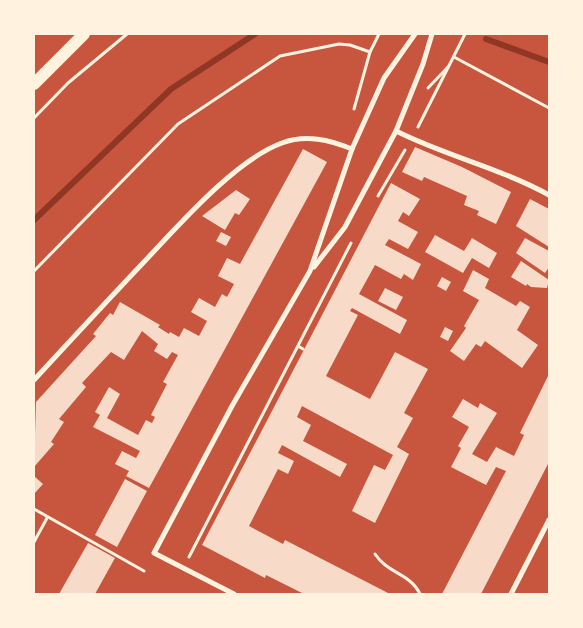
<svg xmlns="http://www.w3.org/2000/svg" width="583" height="628" font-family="'Nunito Sans',sans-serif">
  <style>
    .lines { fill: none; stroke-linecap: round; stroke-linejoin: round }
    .stream { stroke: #8f3625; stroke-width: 6 }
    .building { fill: #f7dbc8 }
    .path { stroke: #fff3e0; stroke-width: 3 }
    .minor { stroke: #fff3e0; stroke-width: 5 }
    .primary { stroke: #fff3e0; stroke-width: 12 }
  </style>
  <rect width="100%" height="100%" fill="#c8553d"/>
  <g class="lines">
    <!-- stream -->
    <g class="stream">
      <path d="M486 39 549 62"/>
      <path d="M34 220 171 89 255 34"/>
    </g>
  </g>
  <!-- building -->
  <g class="building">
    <path d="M415 147 462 167 511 192 496 224 477 215 479 211 464 205 467 196 424 177 422 181 402 172Z"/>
    <path d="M303 149 327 162 149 488 126 476 129 471 115 464 122 451 136 458 140 451 93 427 100 415 95 412 109 387 120 394 107 418 138 435 146 420 152 423 155 417 151 415 167 384 163 382 178 355 172 352 167 359 154 351 158 344 142 331 124 360 111 352 82 383 86 387 59 419 64 422 51 442 54 444 34 467 36 402 96 336 93 334 110 313 113 315 120 302 160 325 158 327 169 334 170 332 179 337 184 328 199 336 207 321 191 312 199 298 215 307 222 294 227 297 234 284 218 276 227 258 240 264Z"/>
    <path d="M391 183 420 199 409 216 403 212 398 221 418 232 408 249 389 239 385 245 421 264 413 280 404 274 401 279 375 265 359 294 407 320 400 334 352 308 350 311 358 315 326 376 370 399 395 352 428 369 404 413 413 418 397 447 409 454 375 523 352 511 374 465 385 470 393 455 302 406 297 417 311 425 303 441 347 464 340 477 282 445 278 453 294 461 288 474 278 469 249 526 283 544 285 540 390 594H304L266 575 265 578 202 545Z"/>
    <path d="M236 190 250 199 239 215 235 213 225 230 202 216Z"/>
    <path d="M530 199 549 209V247L516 226Z"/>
    <path d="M221 232 231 237 226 246 216 241Z"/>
    <path d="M435 235 464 251 472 238 497 253 489 268 472 258 463 273 425 252Z"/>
    <path d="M525 238 549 251V267L545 273 516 253Z"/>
    <path d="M521 261 549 280 547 288 531 287 527 284 526 286 511 277Z"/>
    <path d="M473 270 489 279 485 288 516 306 520 301 530 307 517 330 538 345 522 368 485 341 481 347 476 344 464 361 450 351 466 328 464 326 479 300 463 291Z"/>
    <path d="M442 277 451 282 446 291 437 286Z"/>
    <path d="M385 288 403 297 396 310 378 301Z"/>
    <path d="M445 327 453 331 448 341 440 337Z"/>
    <path d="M549 374V462L481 594H442L506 471 496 467 486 485 451 467 461 448 458 446 469 427 452 417 463 399 478 408 480 403 497 413 472 454 487 462 496 447 514 456 524 435 520 433Z"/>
    <path d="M34 476 43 484 34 494Z"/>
    <path d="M125 479 147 491 117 547 95 535Z"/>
    <path d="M88 543 115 558 95 594H59Z"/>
  </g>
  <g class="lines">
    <!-- path -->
    <g class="path">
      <path d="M454 57 549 108"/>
      <path d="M428 88 448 67"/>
      <path d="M354 109 370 52 379 34"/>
      <path d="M34 118 68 83 127 34"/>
      <path d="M418 127 465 34"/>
      <path d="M378 196 405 150"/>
      <path d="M34 271 178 124 280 56 339 44 350 45 370 52"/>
      <path d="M298 346 303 349"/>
      <path d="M34 509 144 571"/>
      <path d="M34 542 47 518"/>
      <path d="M375 554C388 574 410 573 420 594"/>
      <path d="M189 557 351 243"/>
    </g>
    <!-- minor -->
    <g class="minor">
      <path d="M396 131C446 156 500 168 549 195"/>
      <path d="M314 267 345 227 396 131 423 64 432 34"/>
      <path d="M34 380C70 341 106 302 143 263 178 226 235 160 282 143 306 134 330 140 352 149"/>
      <path d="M234 594 154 553 232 406 310 271 352 149 384 78 415 34"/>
      <path d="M511 594 549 520"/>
    </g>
    <!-- primary -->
    <path class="primary" d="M34 84 84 34"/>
  </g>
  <!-- border -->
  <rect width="583" height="628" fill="none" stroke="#fff3e0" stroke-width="70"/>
</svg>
